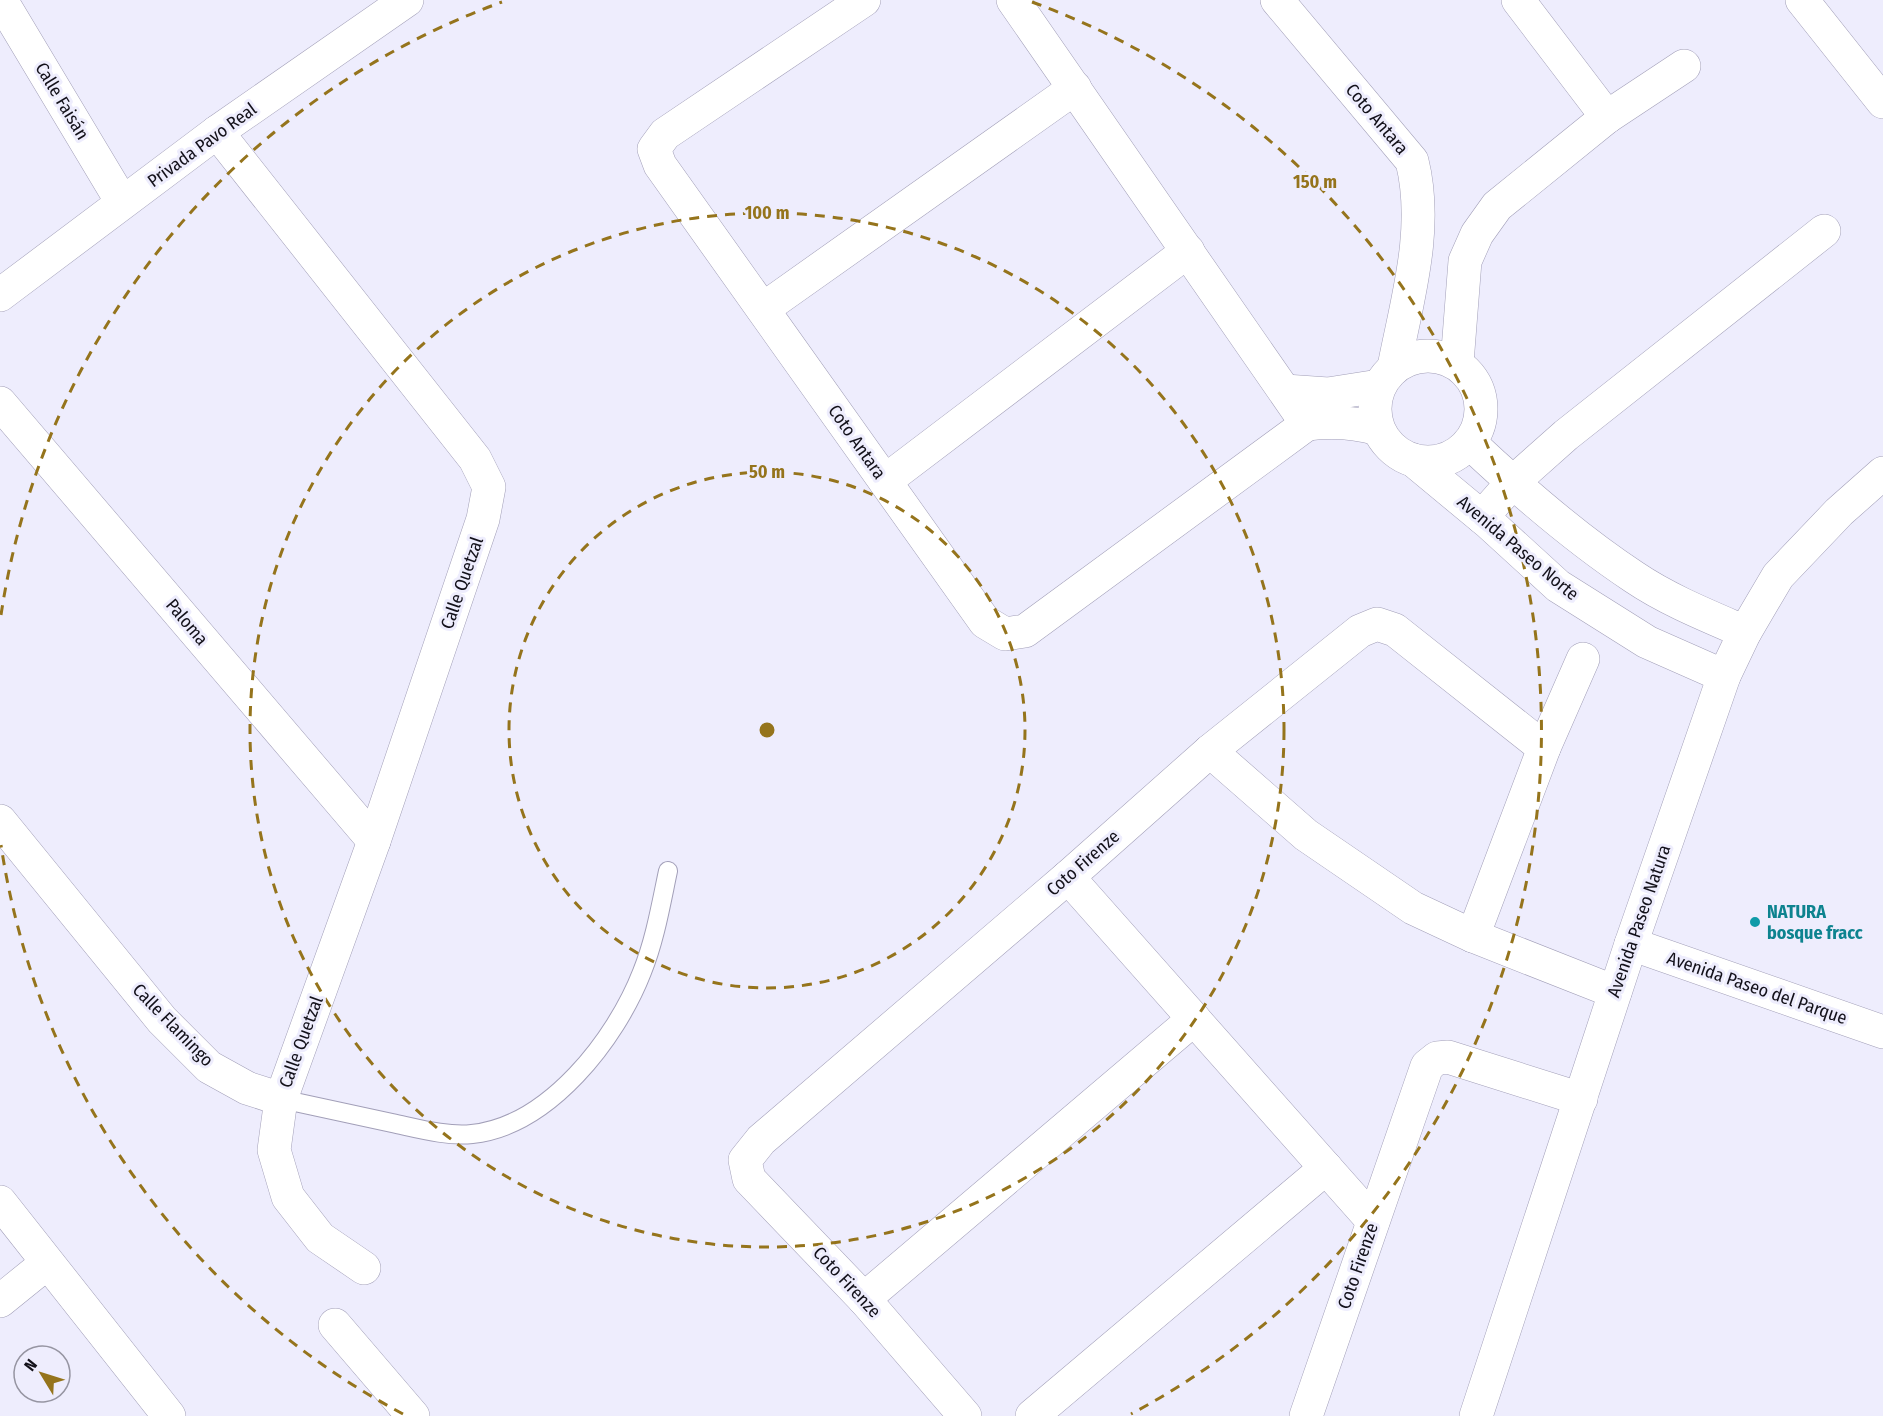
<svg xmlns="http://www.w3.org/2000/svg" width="1883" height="1416" font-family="'Fira Sans Condensed',sans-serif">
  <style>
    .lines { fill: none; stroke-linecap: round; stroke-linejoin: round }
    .lane-casing { stroke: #a29fb8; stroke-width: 20 }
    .street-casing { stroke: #a29fb8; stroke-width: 34 }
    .lane { stroke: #fff; stroke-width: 18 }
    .street { stroke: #fff; stroke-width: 33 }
    .ring { fill: none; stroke: #95741c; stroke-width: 3; stroke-dasharray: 10 8 }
    .culture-dot { fill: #0f9aa8; stroke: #eeedfd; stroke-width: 2 }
    .labels { text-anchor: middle; stroke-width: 6; stroke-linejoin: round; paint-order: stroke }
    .street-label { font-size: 18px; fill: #13111a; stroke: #eeedfd }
    .culture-label { font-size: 18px; font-weight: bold; fill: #0d838f; stroke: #eeedfd; text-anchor: start }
    .centre { fill: #95741c; stroke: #eeedfd; stroke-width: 3 }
    .ring-label { font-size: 18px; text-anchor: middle; font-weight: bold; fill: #95741c; stroke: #eeedfd; stroke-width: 6; stroke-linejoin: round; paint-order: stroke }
  </style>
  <rect width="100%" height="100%" fill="#eeedfd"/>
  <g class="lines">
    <defs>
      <path id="lane" d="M281 1099C318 1107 355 1115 392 1123 416 1128 448 1137 472 1134 549 1126 616 1039 642 972 655 940 661 904 668 871"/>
      <g id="street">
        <path d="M1 0 122 202"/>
        <path d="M864 0 665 134 654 149 660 165 985 622 1005 634 1025 631 1307 424"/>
        <path d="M1013 0 1307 424"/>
        <path d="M1277 0 1412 161C1429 229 1407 300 1394 367"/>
        <path d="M1518 0 1607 117"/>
        <path d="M1802 0 1883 102"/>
        <path d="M217 132 475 459 489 487 483 519 374 841 281 1099"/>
        <path d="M0 295 217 132 407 0"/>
        <path d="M763 309 1075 88"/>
        <circle cx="1428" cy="409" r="53"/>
        <path d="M1457 363 1465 261 1477 234 1497 206 1607 117 1684 66"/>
        <path d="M1285 391 1328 394 1379 386"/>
        <path d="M0 403 374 841"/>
        <path d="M1307 424C1332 421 1354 422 1378 429"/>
        <path d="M1470 443C1521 491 1575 538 1634 577 1668 600 1708 616 1745 632"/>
        <path d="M1413 460 1489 523 1558 586 1647 642 1724 676"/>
        <path d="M885 481 1188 251"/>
        <path d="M1482 517 1512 483 1566 435 1824 231"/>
        <path d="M1544 748 1583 659"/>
        <path d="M1210 751 1306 835 1413 908 1473 936 1615 992"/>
        <path d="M0 821 162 1020 209 1067 247 1088 281 1099 274 1150 288 1197 320 1238 364 1268"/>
        <path d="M1068 877 1373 1221"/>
        <path d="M1631 944 1883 1032"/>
        <path d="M0 1202 169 1416"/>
        <path d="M864 1299 1194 1019"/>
        <path d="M0 1301 47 1263"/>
        <path d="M335 1325 413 1416"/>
        <path d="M965 1416 864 1299 749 1179 745 1160 761 1140 1068 877 1210 751 1360 631 1377 624 1395 630 1544 748 1473 936"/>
        <path d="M1032 1416 1326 1168"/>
        <path d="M1306 1416 1427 1066 1437 1058 1448 1057 1581 1099"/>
        <path d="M1476 1416 1631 944 1724 676 1745 632 1778 576 1839 512 1883 473"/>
      </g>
    </defs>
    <!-- lane casing -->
    <use href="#lane" class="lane-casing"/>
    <!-- street casing -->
    <use href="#street" class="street-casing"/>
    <!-- lane -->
    <use href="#lane" class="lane"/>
    <!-- street -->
    <use href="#street" class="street"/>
  </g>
  <!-- distance rings -->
  <g class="ring">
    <circle cx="767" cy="730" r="258"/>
    <circle cx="767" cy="730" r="517"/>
    <path d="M403 1414A775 775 0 0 1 1 845M1 615A775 775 0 0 1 502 2M1032 2A775 775 0 0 1 1131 1414"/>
  </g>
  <!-- markers -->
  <circle class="culture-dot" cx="1755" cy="922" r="6"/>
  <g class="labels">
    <!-- street labels -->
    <g class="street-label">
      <text transform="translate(62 101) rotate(59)" y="6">Calle Faisán</text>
      <text transform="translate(1377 119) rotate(50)" y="6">Coto Antara</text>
      <text transform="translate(202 145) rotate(-36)" y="6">Privada Pavo Real</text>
      <text transform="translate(857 442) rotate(55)" y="6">Coto Antara</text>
      <text transform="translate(1518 548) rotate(40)" y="6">Avenida Paseo Norte</text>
      <text transform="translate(462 583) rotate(-71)" y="6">Calle Quetzal</text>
      <text transform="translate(187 622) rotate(50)" y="6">Paloma</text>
      <text transform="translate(1083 863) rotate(-41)" y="6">Coto Firenze</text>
      <text transform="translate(1639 921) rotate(-71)" y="6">Avenida Paseo Natura</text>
      <text transform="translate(1757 988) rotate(19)" y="6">Avenida Paseo del Parque</text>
      <text transform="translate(173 1025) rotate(46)" y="6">Calle Flamingo</text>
      <text transform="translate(301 1042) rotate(-70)" y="6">Calle Quetzal</text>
      <text transform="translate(1358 1266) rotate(-71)" y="6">Coto Firenze</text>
      <text transform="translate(847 1282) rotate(47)" y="6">Coto Firenze</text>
    </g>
    <!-- culture labels -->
    <g class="culture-label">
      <text x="1767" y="918">NATURA<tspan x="1767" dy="21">bosque fracc</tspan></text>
    </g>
  </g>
  <circle cx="767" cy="730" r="9" class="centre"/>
  <g class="ring-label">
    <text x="1315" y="188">150 m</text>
    <text x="767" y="219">100 m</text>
    <text x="767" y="478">50 m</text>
  </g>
  <!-- north arrow -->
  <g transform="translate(42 1374) rotate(308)"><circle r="28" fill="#eeedfd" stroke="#9695a2" stroke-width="1.5"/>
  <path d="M0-4.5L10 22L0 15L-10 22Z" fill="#95741c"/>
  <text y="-9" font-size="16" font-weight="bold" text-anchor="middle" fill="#13111a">N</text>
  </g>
</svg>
